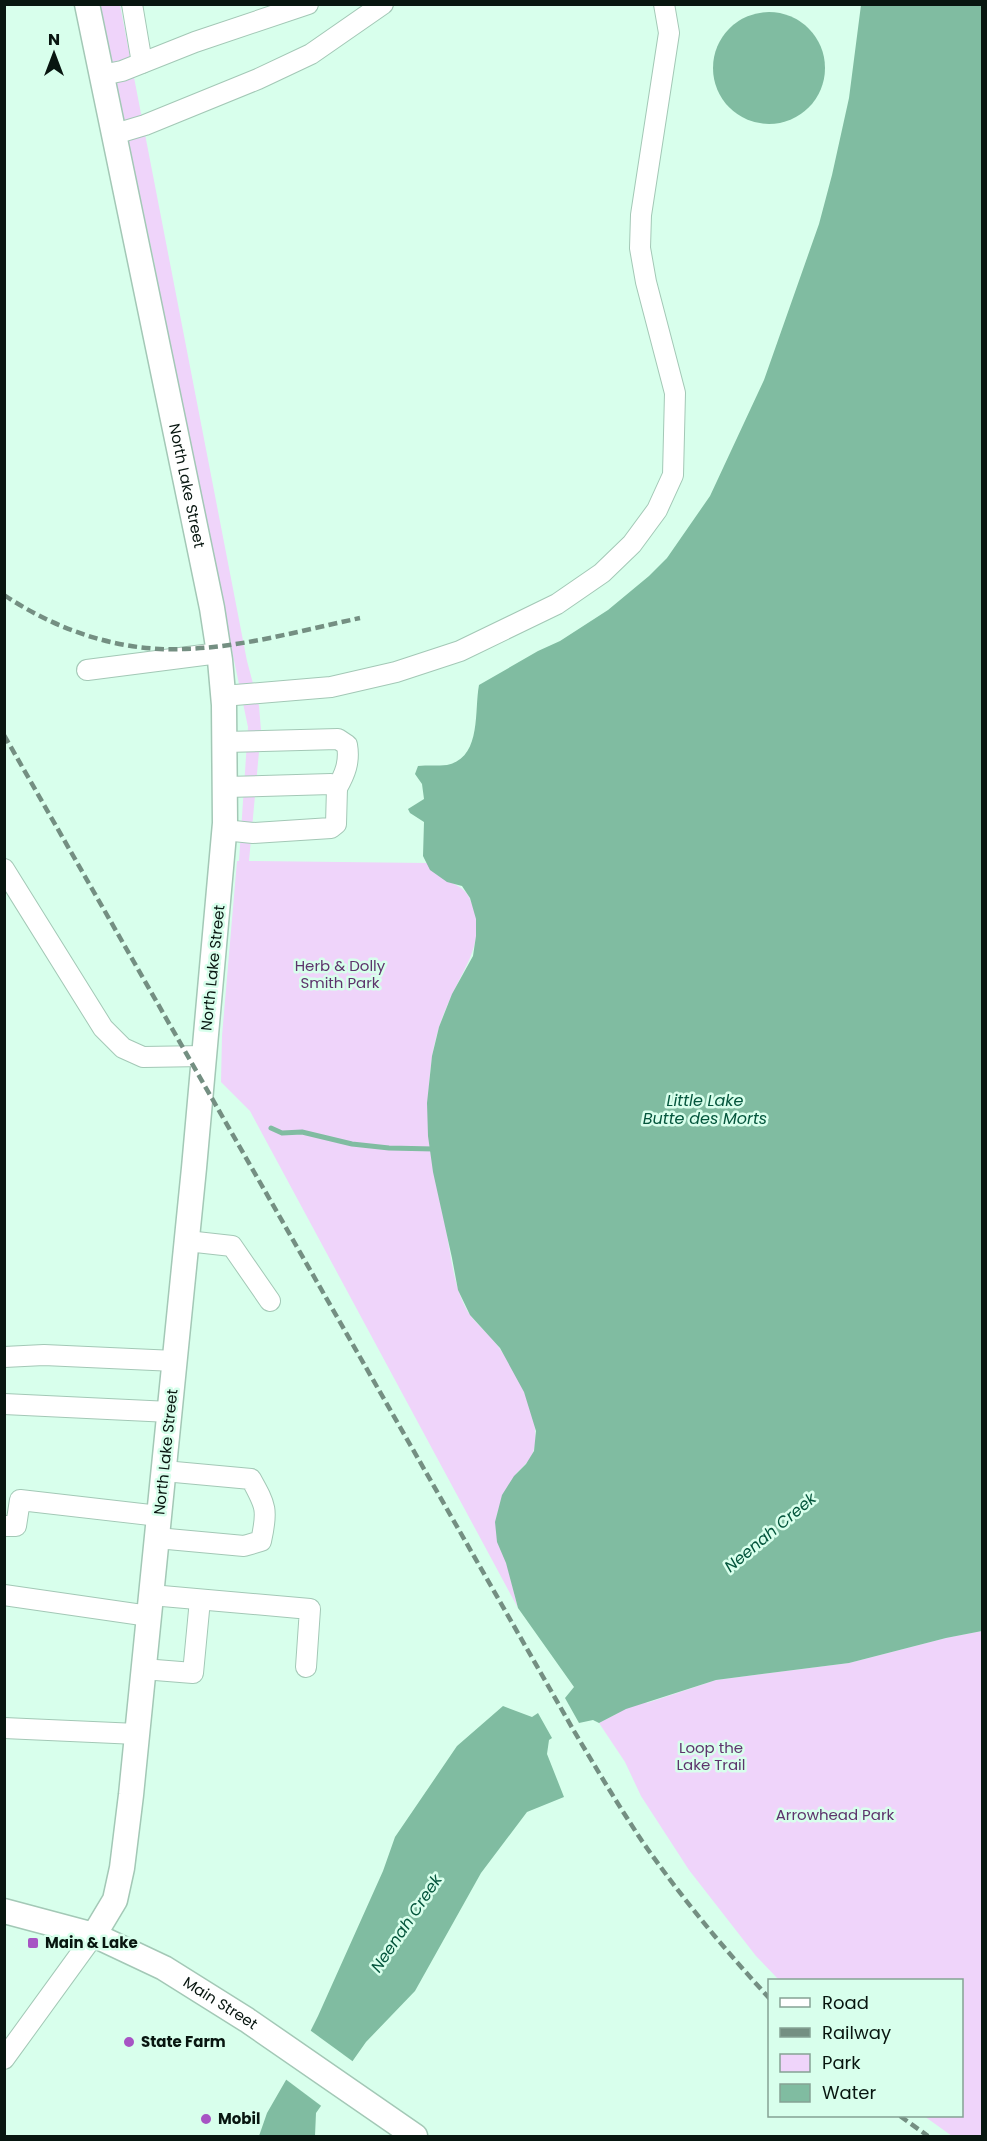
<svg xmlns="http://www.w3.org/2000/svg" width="987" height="2141" font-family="Poppins,sans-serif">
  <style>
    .green { fill: #efd4fa }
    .water { fill: #80bca1 }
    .pier { fill: #d8ffec }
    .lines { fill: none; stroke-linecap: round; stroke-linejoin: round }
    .stream { stroke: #80bca1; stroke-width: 5 }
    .minor-casing { stroke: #a3c8b6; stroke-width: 22 }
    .major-casing { stroke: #a3c8b6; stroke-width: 27 }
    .minor { stroke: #fff; stroke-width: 20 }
    .major { stroke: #fff; stroke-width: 24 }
    .rail { stroke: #748f82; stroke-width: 4.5; stroke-dasharray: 9 4.5; stroke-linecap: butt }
    .poi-dot { fill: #a754c4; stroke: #d8ffec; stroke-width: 2 }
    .labels { text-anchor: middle; stroke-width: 5; stroke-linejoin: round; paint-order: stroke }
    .street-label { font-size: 15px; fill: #081610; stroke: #d8ffec }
    .park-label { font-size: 15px; fill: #5d346c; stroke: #d8ffec }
    .poi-label { font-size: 15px; font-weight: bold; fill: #081610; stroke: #d8ffec; text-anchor: start }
    .water-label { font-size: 16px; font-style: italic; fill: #04553c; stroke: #d8ffec }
  </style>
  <rect width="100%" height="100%" fill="#d8ffec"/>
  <!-- green -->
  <path class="green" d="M99 5H120L247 661 259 706 261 730 249 861 427 863C438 884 462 880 470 899 487 937 468 961 453 993 443 1013 435 1036 432 1058 423 1118 431 1164 445 1224 451 1254 453 1289 470 1315 479 1327 492 1336 500 1349 517 1373 542 1420 534 1449 532 1460 522 1467 516 1474L647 1703 716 1680 849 1663 946 1638 982 1631V2136H952L924 2116H962V1980H779L756 1956 689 1870 641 1796 625 1762 599 1723 618 1713 500 1506C490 1527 501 1544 507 1565 511 1579 514 1594 518 1608L250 1111 221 1082 222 1036 237 861H239L248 727 184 422 154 261Z"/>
  <!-- water -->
  <g class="water">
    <path d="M861 5H982V1631L946 1638 849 1663 716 1680 626 1709 599 1723 593 1720 579 1723 565 1698 574 1687 518 1608 506 1563 497 1542 495 1522 502 1495 514 1476 526 1464 534 1451 536 1431 524 1392 500 1348 470 1315 458 1290 452 1258 433 1172 428 1136 427 1103 432 1056 439 1027 452 994 473 956 476 936V919L470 898 462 886 447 882 430 870 423 856 424 822 410 813 408 809 424 799 422 784 415 774 418 766C427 765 438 766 447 765 482 758 474 711 479 685L538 651 560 641 608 610 649 576 667 558 710 496 764 380 819 224 832 175 849 98Z"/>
    <circle cx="769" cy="68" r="56"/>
    <path d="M503 1706 532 1717 538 1713 552 1738 549 1740 547 1754 564 1797 527 1812 481 1873 415 1991 366 2042 316 2113 315 2136H259L267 2113 286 2080 318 2016 383 1871 395 1837 457 1746Z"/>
  </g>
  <!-- pier -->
  <path class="pier" d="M307 2028 355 2063 324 2108 284 2078Z"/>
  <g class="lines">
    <!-- stream -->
    <path class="stream" d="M271 1128 282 1133 302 1132 352 1144 389 1148 434 1149"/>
    <defs>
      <g id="minor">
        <path d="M132 4 142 63"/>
        <path d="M102 75 122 71 195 42 308 4"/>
        <path d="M115 134 145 125 258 79 311 54 383 4"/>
        <path d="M87 670 219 653"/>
        <path d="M223 696 331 687 396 672 460 651 557 604 602 573 632 544 657 510 673 475 675 393 646 282 640 248 641 215 669 33 664 4"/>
        <path d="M225 742 338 739 347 745C350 762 345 774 337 788"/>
        <path d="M224 830 253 833 331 828 336 824 337 788 331 784 226 787"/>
        <path d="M4 869 103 1028 123 1048 143 1057 204 1056"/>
        <path d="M187 1241 232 1246 270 1301"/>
        <path d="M4 1357 44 1355 175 1361"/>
        <path d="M4 1404 170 1412"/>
        <path d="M4 1526H16L20 1500 159 1516"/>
        <path d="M157 1538 244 1546 261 1541C268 1510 266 1506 251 1479L164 1471"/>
        <path d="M4 1595 149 1616"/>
        <path d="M151 1595 310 1609 306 1667"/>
        <path d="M143 1669 193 1673 200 1600"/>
        <path d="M4 1728 137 1734"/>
        <path d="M4 2059 94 1935"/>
      </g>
      <g id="major">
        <path id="s1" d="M87 4 212 608 220 660 224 705 225 823 194 1168 131 1795 122 1868 115 1900 94 1935"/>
        <path id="s2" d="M4 1911 94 1935 164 1968 247 2020 415 2136"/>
      </g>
    </defs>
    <!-- minor casing -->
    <use href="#minor" class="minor-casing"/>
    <!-- major casing -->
    <use href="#major" class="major-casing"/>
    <!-- minor -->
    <use href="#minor" class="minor"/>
    <!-- major -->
    <use href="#major" class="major"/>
    <!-- rail -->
    <g class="rail">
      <path d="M4 595C58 631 121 652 185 649 244 647 303 630 360 618"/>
      <path d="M4 735 574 1731C596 1768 618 1805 642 1841 681 1897 724 1949 770 1999"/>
      <path d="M900 2116 928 2136"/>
    </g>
  </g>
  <!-- markers -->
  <g class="poi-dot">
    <rect x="27" y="1937" width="12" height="12" rx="3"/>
    <circle cx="129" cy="2042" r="6"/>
    <circle cx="206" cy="2119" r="6"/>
  </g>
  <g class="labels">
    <!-- street labels -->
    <g class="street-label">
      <text dy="5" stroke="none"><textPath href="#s1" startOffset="492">North Lake Street</textPath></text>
      <text transform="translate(213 968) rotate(-84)" y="5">North Lake Street</text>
      <text transform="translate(166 1452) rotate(-84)" y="5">North Lake Street</text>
      <text dy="5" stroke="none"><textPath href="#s2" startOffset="237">Main Street</textPath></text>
    </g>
    <!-- park labels -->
    <g class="park-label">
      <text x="340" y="971">Herb &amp; Dolly<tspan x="340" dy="17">Smith Park</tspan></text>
      <text x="711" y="1753">Loop the<tspan x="711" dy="17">Lake Trail</tspan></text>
      <text x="835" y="1820">Arrowhead Park</text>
    </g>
    <!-- poi labels -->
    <g class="poi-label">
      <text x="45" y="1948">Main &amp; Lake</text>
      <text x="141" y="2047">State Farm</text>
      <text x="218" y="2124">Mobil</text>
    </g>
    <!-- water labels -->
    <g class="water-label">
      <text x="705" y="1106">Little Lake<tspan x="705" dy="18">Butte des Morts</tspan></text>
      <text transform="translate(770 1532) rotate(-40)" y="6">Neenah Creek</text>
      <text transform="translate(406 1923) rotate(-56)" y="6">Neenah Creek</text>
    </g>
  </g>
  <!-- border -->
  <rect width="987" height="2141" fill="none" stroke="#081610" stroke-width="12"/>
  <!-- legend -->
  <rect x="768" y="1979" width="195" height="138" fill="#d8ffec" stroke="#85a294" stroke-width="1.5"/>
  <rect x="780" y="1998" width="30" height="9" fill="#ffffff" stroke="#85a294" stroke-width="1.5"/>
  <text x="822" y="2009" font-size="18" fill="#081610">Road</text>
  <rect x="780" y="2028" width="30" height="9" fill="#748f82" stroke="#85a294" stroke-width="1.5"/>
  <text x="822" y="2039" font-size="18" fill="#081610">Railway</text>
  <rect x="780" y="2054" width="30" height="18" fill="#efd4fa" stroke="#85a294" stroke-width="1.5"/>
  <text x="822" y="2069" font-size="18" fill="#081610">Park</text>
  <rect x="780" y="2084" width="30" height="18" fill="#80bca1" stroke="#85a294" stroke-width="1.5"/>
  <text x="822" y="2099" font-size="18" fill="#081610">Water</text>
  <!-- north arrow -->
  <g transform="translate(54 54)" stroke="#d8ffec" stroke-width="4.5" paint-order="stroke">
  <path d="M0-4.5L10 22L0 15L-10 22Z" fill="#081610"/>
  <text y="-9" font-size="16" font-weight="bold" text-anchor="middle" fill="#081610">N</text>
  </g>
</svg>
